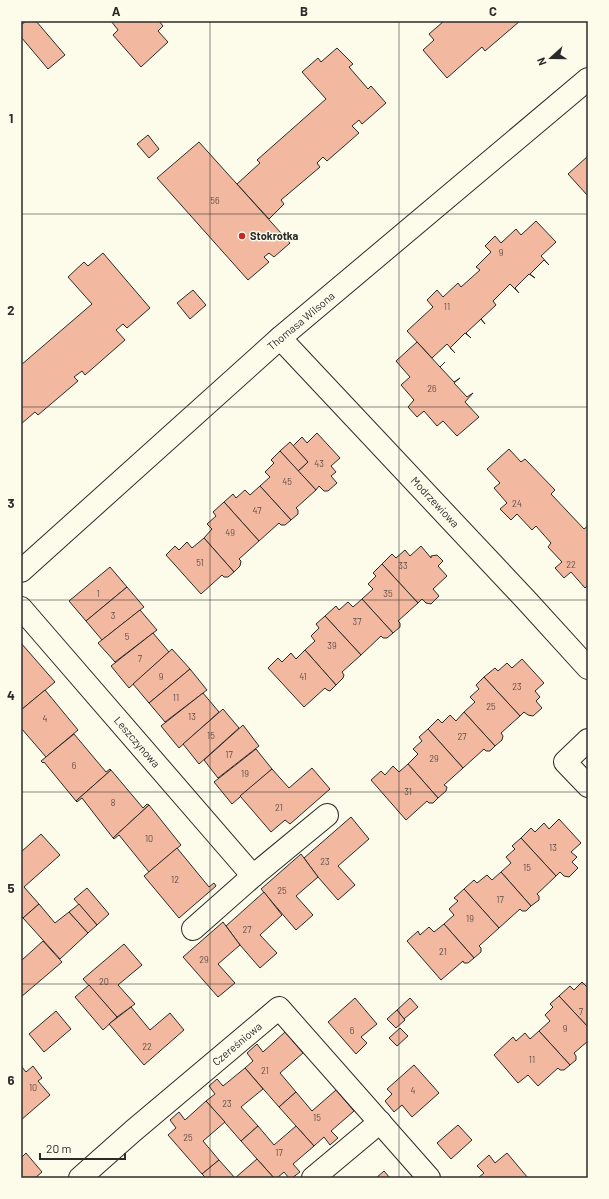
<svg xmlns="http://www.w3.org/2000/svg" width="609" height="1199" font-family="Barlow,sans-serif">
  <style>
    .building { fill: #f2b8a0; stroke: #2b2b2b }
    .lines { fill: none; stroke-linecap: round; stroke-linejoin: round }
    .minor-casing { stroke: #2b2b2b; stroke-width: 24 }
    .minor { stroke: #fdfbea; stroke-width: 22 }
    .grid { fill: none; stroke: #2b2b2b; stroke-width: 1; stroke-opacity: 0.55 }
    .poi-dot { fill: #c62828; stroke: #fdfbea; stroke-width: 1.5 }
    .labels { text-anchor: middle; stroke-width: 3; stroke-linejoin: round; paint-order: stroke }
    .number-label { font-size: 9px; fill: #5d4e48 }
    .poi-label { font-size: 11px; font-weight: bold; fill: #2b2b2b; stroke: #fdfbea; text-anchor: start }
    .street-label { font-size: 11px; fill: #2b2b2b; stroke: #fdfbea }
    .neatline { fill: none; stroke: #2b2b2b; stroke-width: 1.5 }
    .grid-label { font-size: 13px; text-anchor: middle; font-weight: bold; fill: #2b2b2b }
  </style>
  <rect width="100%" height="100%" fill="#fdfbea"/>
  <!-- building -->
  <g class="building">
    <path d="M26 21H36L65 55 48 69 21 37V25Z"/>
    <path d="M111 21H159L163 26 158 31 168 42 141 67 113 35 118 30Z"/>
    <path d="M444 21H520L485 51 482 47 447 78 423 50 434 40 429 34Z"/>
    <path d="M337 48 353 64 349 67 368 89 371 86 386 103 362 124 359 120 352 126 359 133 327 161 323 157 317 163 320 167 281 200 284 204 269 219 237 184 260 163 257 160 326 99 302 72 318 58 321 62Z"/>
    <path d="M148 135 159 149 149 158 137 144Z"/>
    <path d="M199 142 290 243 274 257 269 253 264 257 269 262 248 280 157 178Z"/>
    <path d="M588 156V196L568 174Z"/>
    <path d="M536 221 556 242 541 256 549 265 544 260 530 274 535 278 529 274 515 288 519 293 510 284 493 301 496 305 481 319 485 324 481 319 466 333 471 338 465 333 450 348 455 353 447 344 432 358 407 331 433 307 427 300 437 290 443 297 458 283 461 287 480 270 476 267 491 252 485 246 495 236 501 243 516 229 521 235Z"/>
    <path d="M103 253 150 308 127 328 123 324 116 330 125 340 85 375 82 371 74 377 78 381 38 415 35 412 21 424V365L92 304 68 277 84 262 88 266Z"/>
    <path d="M193 290 206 305 190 319 177 303Z"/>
    <path d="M417 342 440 367 445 362 440 367 454 382 460 378 454 383 467 397 473 393 465 402 479 417 457 436 443 421 437 426 424 411 417 417 408 407 414 400 401 385 410 377 396 361Z"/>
    <path d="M317 433 340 458 331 466 336 472 331 476 337 483 328 491H324L319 486 316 490 298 471 308 462 293 446 302 437 307 443Z"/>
    <path d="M290 442 308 462 298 471 280 451Z"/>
    <path d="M509 449 521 462 525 459 555 490 551 494 584 529 588 526V585L585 588 571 572 564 578 555 568 562 562 548 547 551 543 536 526 532 530 517 514 511 520 500 509 507 503 494 488 500 483 487 469Z"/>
    <path d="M280 451 316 490 296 508 298 510V514L291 520 260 486 270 477 265 472 274 463 271 460Z"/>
    <path d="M260 486 291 520 285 525H281L279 523 259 541 224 502 233 494 236 498 245 490 250 495Z"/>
    <path d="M224 502 259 541 239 559 241 561 240 566 234 572 204 538 212 529 207 524 216 516 213 512Z"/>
    <path d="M204 538 234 572 228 577H224L222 575 201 594 166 555 175 546 179 550 187 542 192 548Z"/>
    <path d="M421 546 431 558V556L437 555 443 561 438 566 447 576 433 589 439 596 431 604 426 603 422 599 418 603 382 564 392 554 396 558 405 550 410 556Z"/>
    <path d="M382 564 418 603 398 621 400 623V627L393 633 362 599 373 589 368 584 376 576 373 573Z"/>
    <path d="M110 567 127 587 86 621 69 601Z"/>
    <path d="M127 587 144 607 102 640 86 621Z"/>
    <path d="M362 599 393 633 387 638H383L381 636 361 655 325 616 336 606 339 610 348 602 353 607Z"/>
    <path d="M140 610 157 630 115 662 98 643Z"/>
    <path d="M325 616 361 655 342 672 344 675 343 678 336 685 305 650 315 641 311 636 319 628 316 624Z"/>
    <path d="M153 633 169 652 129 688 111 666Z"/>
    <path d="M21 643 55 682 21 710Z"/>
    <path d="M172 649 190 669 149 703 133 684Z"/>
    <path d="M305 650 336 685 330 691 327 690 325 688 304 707 268 668 278 658 282 662 291 653 296 659Z"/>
    <path d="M522 659 544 683 535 691 540 697 536 701 542 708 533 716 528 715 524 712 520 716 484 677 495 668 498 671 507 663 512 668Z"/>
    <path d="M190 669 207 690 165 722 149 703Z"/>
    <path d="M484 677 520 716 501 733 503 736 502 740 495 746 464 712 475 702 470 697 479 689 476 685Z"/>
    <path d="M45 690 78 730 46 757 21 728V710Z"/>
    <path d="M203 693 219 712 179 748 161 726Z"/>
    <path d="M223 709 239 728 199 764 183 744Z"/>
    <path d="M464 712 495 746 490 751H486L484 749 463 768 428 729 438 719 442 723 450 715 456 721Z"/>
    <path d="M243 725 259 746 218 778 204 760Z"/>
    <path d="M428 729 463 768 444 785 447 787 446 791 438 798 408 764 418 754 413 749 422 741 419 737Z"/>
    <path d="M74 734 106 772 110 769 111 770 76 801 44 762 43 763 41 761Z"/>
    <path d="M256 749 272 769 232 804 214 782Z"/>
    <path d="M408 764 438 798 433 803H429L427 801 406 820 371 780 381 771 385 775 393 766 399 772Z"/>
    <path d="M312 768 330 789 290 824 285 820 271 832 240 796 272 769 289 788Z"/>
    <path d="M111 770 143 808 147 804 149 805 113 838 82 798 77 802 76 801Z"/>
    <path d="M149 805 181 845 149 872 119 835 114 839 113 838Z"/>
    <path d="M351 817 369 839 338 866 355 885 338 900 318 877 304 858Z"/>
    <path d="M559 819 581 843 571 852 577 857 572 862 578 868 569 877 564 876 560 872 556 876 521 838 531 828 535 832 544 823 549 829Z"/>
    <path d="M41 834 60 855 24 887 39 904 23 918 21 916V852Z"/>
    <path d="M521 838 556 876 537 894 539 896V900L531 906 501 872 511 863 506 857 515 849 512 846Z"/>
    <path d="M177 848 209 887 214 883 216 886 179 918 144 876Z"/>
    <path d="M301 854 318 877 296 896 313 915 296 930 261 889Z"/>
    <path d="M501 872 531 906 526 911H522L520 909 499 928 464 889 474 880 477 883 487 875 492 880Z"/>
    <path d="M87 888 109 914 97 925 74 899Z"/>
    <path d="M464 889 499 928 479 946 481 948V952L474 958 444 924 454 915 449 909 458 901 454 898Z"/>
    <path d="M264 892 282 915 260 935 277 953 260 968 240 945 226 926Z"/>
    <path d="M39 904 55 923 69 912 88 933 60 959 23 918Z"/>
    <path d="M79 904 97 925 88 933 69 912Z"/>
    <path d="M223 922 240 945 218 964 235 983 218 997 183 957Z"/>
    <path d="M444 924 474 958 468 963H464L463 961 441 980 407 941 418 931 420 935 429 927 434 932Z"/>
    <path d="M43 941 62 962 21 997V958L22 960Z"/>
    <path d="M124 944 142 965 118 985 135 1004 117 1017 83 979Z"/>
    <path d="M582 982 587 987 588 986V1027L559 996 570 986 574 990Z"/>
    <path d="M89 985 117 1017 103 1030 75 997Z"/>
    <path d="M559 996 588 1027V1041L574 1053 576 1056V1060L570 1065 539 1031 550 1021 545 1015 553 1007 550 1004Z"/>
    <path d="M355 998 377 1024 361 1037 367 1043 356 1054 328 1022Z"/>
    <path d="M410 998 418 1007 404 1019 397 1010Z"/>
    <path d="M131 1007 150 1030 170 1013 184 1030 144 1065 109 1024Z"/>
    <path d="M397 1010 405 1020 396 1028 387 1019Z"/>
    <path d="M56 1011 71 1029 44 1052 29 1034Z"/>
    <path d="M400 1028 408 1036 397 1046 389 1038Z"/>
    <path d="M539 1031 570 1065 564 1070H560L558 1068 538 1086 528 1075 518 1083 494 1055 513 1037 516 1041 525 1033 530 1039Z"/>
    <path d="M285 1032 303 1053 280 1073 296 1092 279 1107 245 1068 253 1061 247 1053 257 1044 263 1052Z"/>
    <path d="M414 1065 439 1093 412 1117 402 1105 394 1112 385 1101 392 1094 387 1089Z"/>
    <path d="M21 1066 26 1072 33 1066 42 1078 38 1081 50 1095 21 1120Z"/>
    <path d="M245 1068 263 1089 241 1107 258 1126 241 1141 206 1101 215 1094 209 1086 217 1079 223 1086Z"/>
    <path d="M336 1090 354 1111 331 1131 338 1138 330 1145 324 1137 314 1146 279 1107 296 1092 312 1111Z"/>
    <path d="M206 1101 225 1122 203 1141 219 1160 202 1174 168 1135 176 1128 170 1120 179 1112 185 1120Z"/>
    <path d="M458 1125 472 1140 451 1159 437 1143Z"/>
    <path d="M258 1126 274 1145 296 1126 314 1146 293 1164 300 1172 292 1178H289L284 1172 277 1178H274L241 1141Z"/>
    <path d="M26 1153 42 1172 35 1178H21V1158Z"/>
    <path d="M507 1153 528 1178H478L484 1173 477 1166 489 1155 495 1163Z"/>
    <path d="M257 1159 274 1178H235Z"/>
    <path d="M219 1160 235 1178H206L202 1174Z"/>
    <path d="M384 1171 390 1178H376Z"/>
  </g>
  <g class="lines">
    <defs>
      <g id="minor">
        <path d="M280 338 527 601 588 668"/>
        <path d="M21 571 280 338 588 79"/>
        <path d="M21 608 253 876 327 815"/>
        <path d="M588 740 565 762 588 786"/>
        <path d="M193 929 253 876"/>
        <path d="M80 1178 133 1131 279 1008 429 1178"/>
        <path d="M313 1178 380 1122"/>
      </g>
    </defs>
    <!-- minor casing -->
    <use href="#minor" class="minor-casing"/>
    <!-- minor -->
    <use href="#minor" class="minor"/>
  </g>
  <!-- grid -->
  <path class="grid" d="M210 21V1178M399 21V1178M21 214H588M21 407H588M21 600H588M21 792H588M21 984H588"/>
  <!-- markers -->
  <circle class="poi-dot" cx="242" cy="236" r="4"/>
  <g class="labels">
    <!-- number labels -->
    <g class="number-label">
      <text x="215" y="204">56</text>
      <text x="501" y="256">9</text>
      <text x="447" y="310">11</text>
      <text x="432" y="392">26</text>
      <text x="319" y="467">43</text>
      <text x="287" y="485">45</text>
      <text x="517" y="507">24</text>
      <text x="257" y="514">47</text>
      <text x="230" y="536">49</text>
      <text x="200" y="566">51</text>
      <text x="571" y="568">22</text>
      <text x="403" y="569">33</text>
      <text x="98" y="597">1</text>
      <text x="388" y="597">35</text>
      <text x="113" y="619">3</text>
      <text x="357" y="625">37</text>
      <text x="127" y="640">5</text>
      <text x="332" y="649">39</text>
      <text x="140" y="662">7</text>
      <text x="161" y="680">9</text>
      <text x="303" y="680">41</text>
      <text x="517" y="690">23</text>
      <text x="176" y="701">11</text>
      <text x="491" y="710">25</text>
      <text x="192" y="720">13</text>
      <text x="45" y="722">4</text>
      <text x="211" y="739">15</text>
      <text x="462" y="740">27</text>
      <text x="229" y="758">17</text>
      <text x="434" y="762">29</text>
      <text x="74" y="769">6</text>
      <text x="245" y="777">19</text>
      <text x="408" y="795">31</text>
      <text x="113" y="806">8</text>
      <text x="279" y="811">21</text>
      <text x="149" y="842">10</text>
      <text x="553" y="851">13</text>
      <text x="325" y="865">23</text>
      <text x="527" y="871">15</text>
      <text x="175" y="883">12</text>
      <text x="282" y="894">25</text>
      <text x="500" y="903">17</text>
      <text x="470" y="922">19</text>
      <text x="247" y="933">27</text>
      <text x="443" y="955">21</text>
      <text x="204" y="963">29</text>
      <text x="104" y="985">20</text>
      <text x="581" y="1015">7</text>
      <text x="565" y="1032">9</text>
      <text x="352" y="1034">6</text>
      <text x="147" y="1050">22</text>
      <text x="532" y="1063">11</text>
      <text x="265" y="1074">21</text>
      <text x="33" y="1091">10</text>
      <text x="413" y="1094">4</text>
      <text x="227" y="1107">23</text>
      <text x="317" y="1121">15</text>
      <text x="188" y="1141">25</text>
      <text x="279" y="1156">17</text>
    </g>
    <!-- poi labels -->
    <g class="poi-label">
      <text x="250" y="240">Stokrotka</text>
    </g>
    <!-- street labels -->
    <g class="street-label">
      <text transform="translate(301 321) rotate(-40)" y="4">Thomasa Wilsona</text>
      <text transform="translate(435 502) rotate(47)" y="4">Modrzewiowa</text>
      <text transform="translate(137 742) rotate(49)" y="4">Leszczynowa</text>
      <text transform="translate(237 1044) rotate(-40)" y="4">Czereśniowa</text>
    </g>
  </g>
  <!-- border -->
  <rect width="609" height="1199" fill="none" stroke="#fdfbea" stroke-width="44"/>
  <!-- north arrow -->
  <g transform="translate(551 58) rotate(249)" stroke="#fdfbea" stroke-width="3" paint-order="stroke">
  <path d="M0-3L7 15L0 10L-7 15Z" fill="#2b2b2b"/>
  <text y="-6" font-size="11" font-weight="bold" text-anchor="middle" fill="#2b2b2b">N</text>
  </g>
  <!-- scale -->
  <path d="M40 1153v6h85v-6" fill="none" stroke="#2b2b2b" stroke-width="2"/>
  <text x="46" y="1153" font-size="12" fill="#2b2b2b" stroke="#fdfbea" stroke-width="3" paint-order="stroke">20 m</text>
  <rect x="22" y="22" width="565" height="1155" class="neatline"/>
  <g class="grid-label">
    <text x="116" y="16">A</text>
    <text x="304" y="16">B</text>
    <text x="493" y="16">C</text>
    <text x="11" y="123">1</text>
    <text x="11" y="315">2</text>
    <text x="11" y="508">3</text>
    <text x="11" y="700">4</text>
    <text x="11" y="893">5</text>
    <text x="11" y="1085">6</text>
  </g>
</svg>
